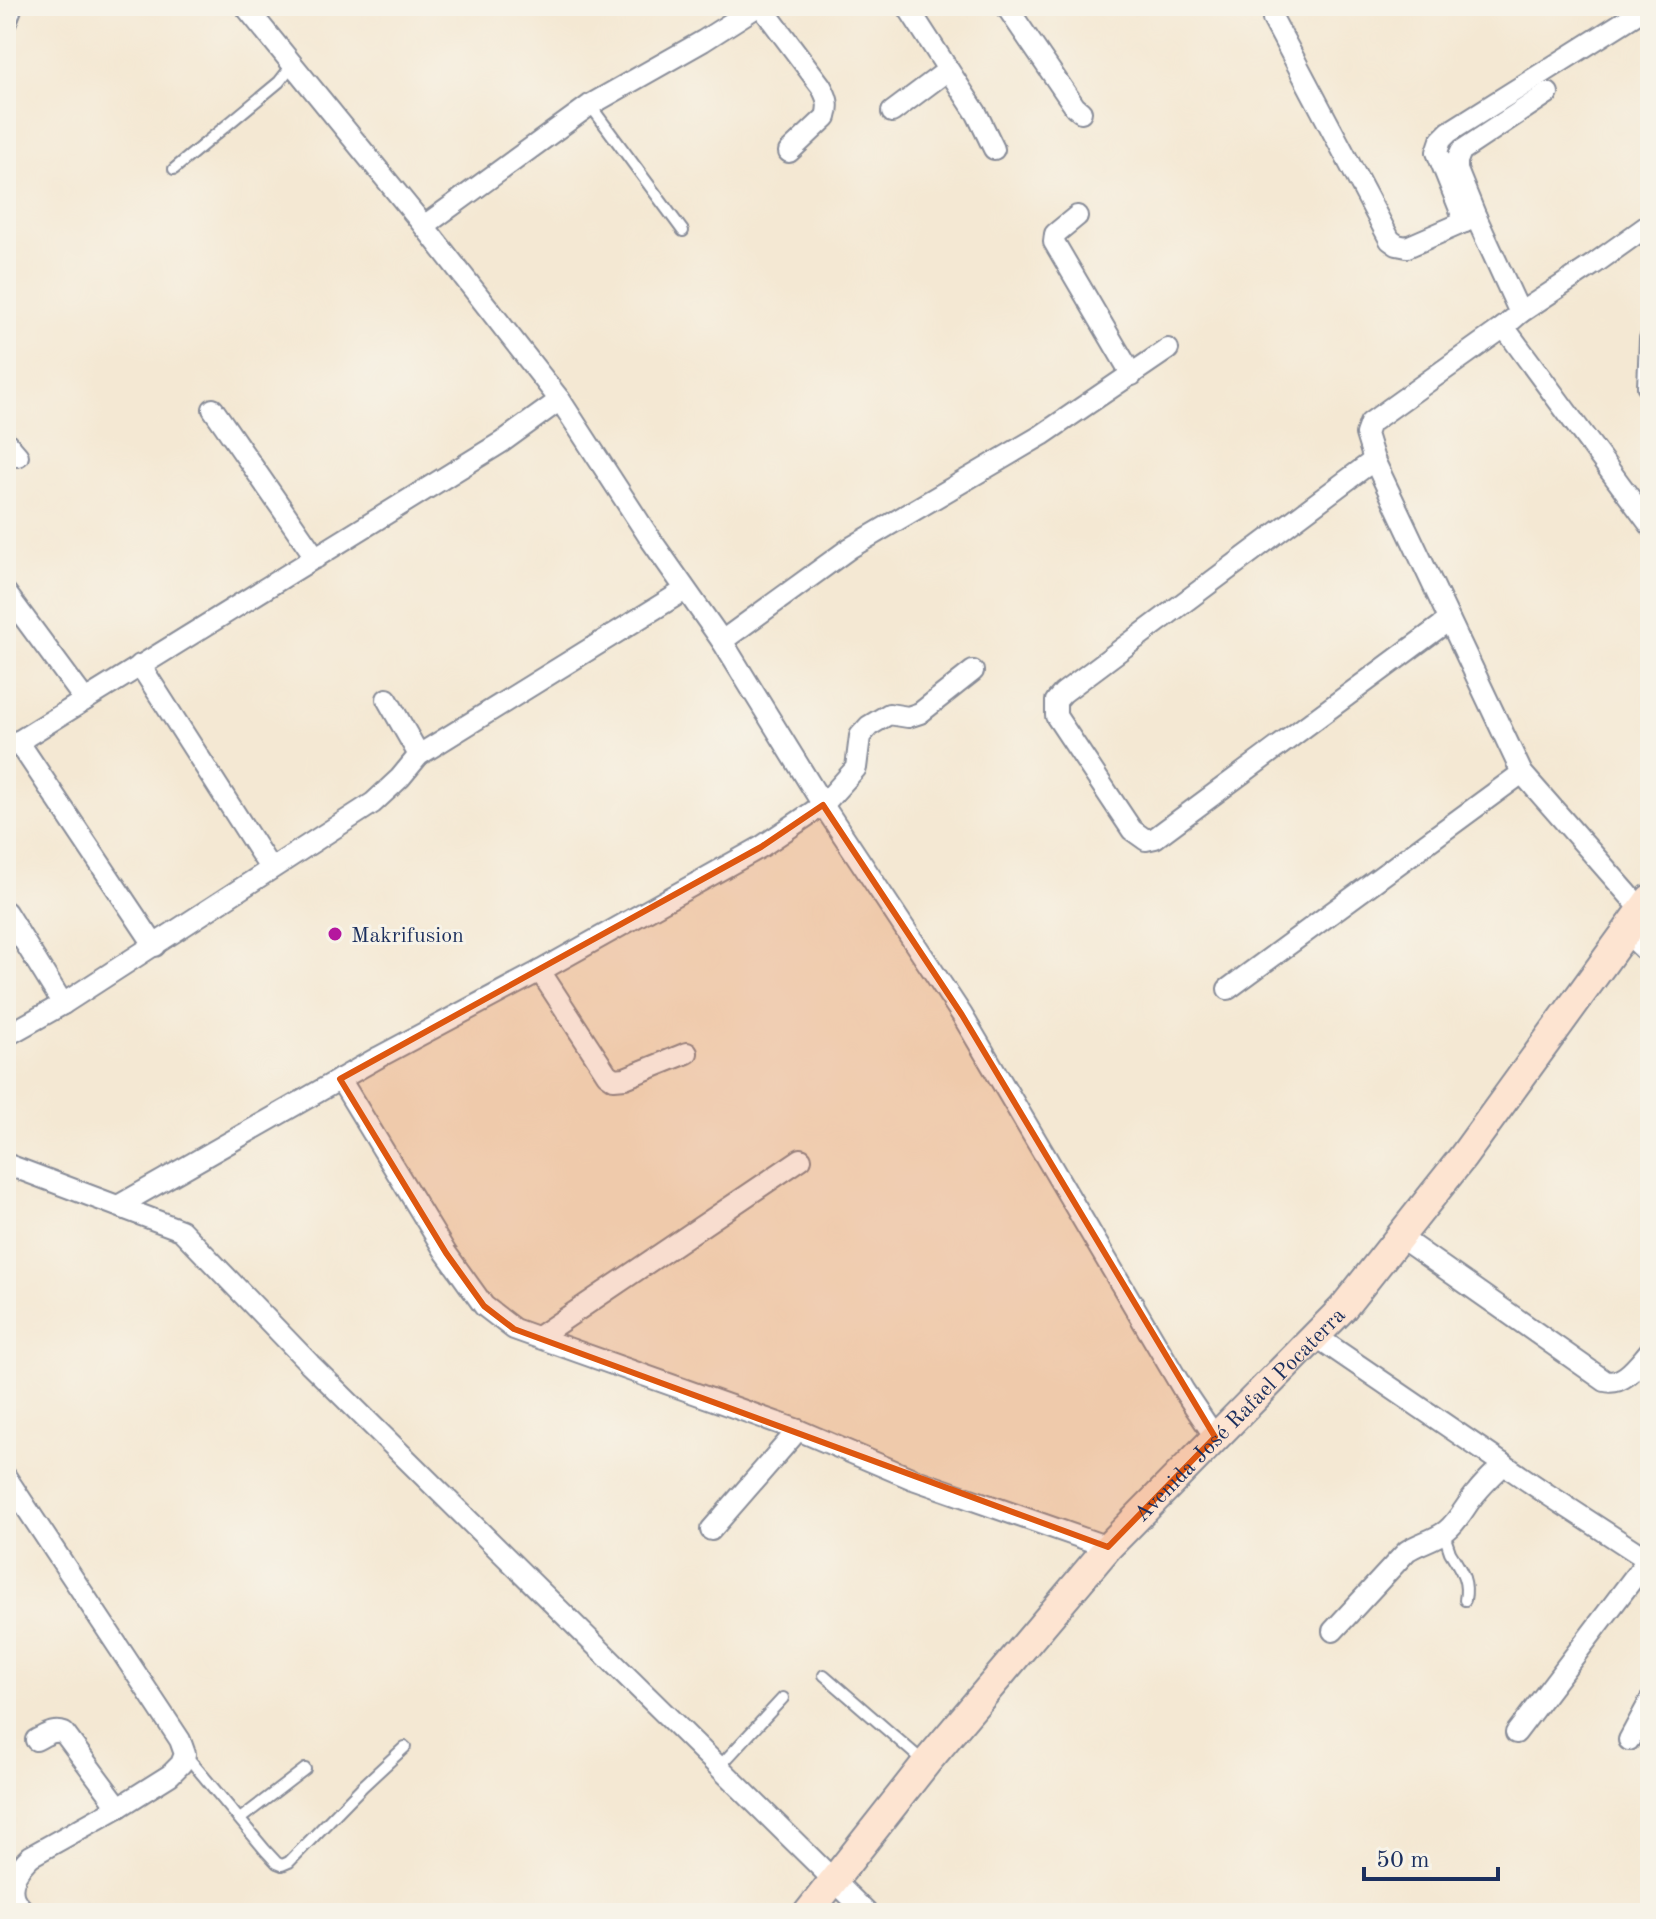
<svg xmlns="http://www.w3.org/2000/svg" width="1656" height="1919" font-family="'Old Standard TT',serif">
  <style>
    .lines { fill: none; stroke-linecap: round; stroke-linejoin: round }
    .lane-casing { stroke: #888c98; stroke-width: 14 }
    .street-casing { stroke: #888c98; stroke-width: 24 }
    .secondary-casing { stroke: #888c98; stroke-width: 32 }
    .lane { stroke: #fff; stroke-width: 10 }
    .street { stroke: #fff; stroke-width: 20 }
    .secondary { stroke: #fde4d1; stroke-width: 28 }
    .marked { fill: #de5710; fill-opacity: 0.2; stroke: #de5710; stroke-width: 6; stroke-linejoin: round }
    .poi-dot { fill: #b5179e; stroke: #f7f3e8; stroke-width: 3 }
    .labels { text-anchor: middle; stroke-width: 6; stroke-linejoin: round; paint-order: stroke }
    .poi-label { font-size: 22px; fill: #1b2f5e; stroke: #f7f3e8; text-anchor: start }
    .street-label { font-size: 22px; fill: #1b2f5e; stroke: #f7f3e8 }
  </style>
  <rect width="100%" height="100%" fill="#f7f3e8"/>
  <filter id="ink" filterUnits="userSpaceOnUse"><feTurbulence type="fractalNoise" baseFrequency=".0125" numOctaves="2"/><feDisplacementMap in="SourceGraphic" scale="16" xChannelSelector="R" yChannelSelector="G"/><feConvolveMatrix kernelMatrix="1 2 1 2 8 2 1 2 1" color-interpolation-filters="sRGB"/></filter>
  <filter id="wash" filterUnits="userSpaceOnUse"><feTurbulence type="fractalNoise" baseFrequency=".006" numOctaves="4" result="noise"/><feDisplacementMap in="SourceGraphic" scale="32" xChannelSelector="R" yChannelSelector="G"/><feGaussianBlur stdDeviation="1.8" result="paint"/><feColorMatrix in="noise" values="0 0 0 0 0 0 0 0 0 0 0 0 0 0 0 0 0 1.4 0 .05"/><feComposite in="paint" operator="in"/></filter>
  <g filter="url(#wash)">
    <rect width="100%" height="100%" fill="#f4e8d3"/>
  </g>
  <g filter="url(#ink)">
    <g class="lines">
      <defs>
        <g id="lane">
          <path d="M590 105 683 231"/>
          <path d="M174 169 279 82 293 64"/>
          <path d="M1443 1534C1446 1539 1448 1546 1450 1552 1460 1569 1469 1579 1465 1600"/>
          <path d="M824 1675 924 1762"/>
          <path d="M185 1754 265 1850 277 1863 282 1865 289 1862 363 1786 405 1747"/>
          <path d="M720 1766 783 1698"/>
          <path d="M240 1819 305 1769"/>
        </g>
        <g id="street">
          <path d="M245 6 424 226 560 400 651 540 722 641 823 805 962 1015 1184 1391 1215 1437"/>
          <path d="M761 6 821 86C827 97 830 104 826 117L789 152"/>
          <path d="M907 6 977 114 994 149"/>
          <path d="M1006 6 1075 107 1081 112"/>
          <path d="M1273 19 1390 240 1397 245 1407 247 1476 217"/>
          <path d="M6 22 12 6"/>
          <path d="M892 112 948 70"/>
          <path d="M1077 216 1055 234 1054 242 1132 375"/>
          <path d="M1465 222 1437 152 1441 140 1449 132 1649 6"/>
          <path d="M424 226 590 105 703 41 758 6"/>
          <path d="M1520 313 1476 217 1457 170V161L1461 151 1548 93"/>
          <path d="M1504 327 1650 525"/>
          <path d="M1650 339 1648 387 1650 391"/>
          <path d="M213 409 316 558"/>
          <path d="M6 442 18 456"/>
          <path d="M1374 460 1063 693 1056 701V716L1132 830 1146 840 1155 838 1449 620"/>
          <path d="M6 593 85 700"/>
          <path d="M722 641 850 548 1042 435 1168 349"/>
          <path d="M140 665 270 868"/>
          <path d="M387 699 419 755"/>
          <path d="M18 741 155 946"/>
          <path d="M6 749 502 442 560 400"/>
          <path d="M1642 910 1522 773 1374 460 1366 434 1370 423 1504 327 1520 313 1594 264 1650 224"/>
          <path d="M6 912 63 1004"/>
          <path d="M1626 932 1650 955"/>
          <path d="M540 971 607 1074 614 1079 625 1078 687 1053"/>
          <path d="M1228 989 1522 773"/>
          <path d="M6 1036 63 1004 373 803 400 778 419 755 685 590"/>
          <path d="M340 1079 446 1253 484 1306 514 1329 798 1430 913 1479 1108 1547"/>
          <path d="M6 1164 181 1230 310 1364 867 1913"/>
          <path d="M118 1206 379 1057 540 971 761 847 823 805 856 768 860 736 869 726 889 714 908 717 920 713 973 671"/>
          <path d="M1400 1237 1605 1381C1624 1386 1638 1364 1650 1351"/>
          <path d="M1314 1335 1547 1494 1650 1561"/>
          <path d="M538 1337 801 1159"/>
          <path d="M6 1477 180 1740 185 1754 181 1764 170 1775 119 1807 31 1856C20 1866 8 1882 14 1898 16 1903 22 1909 26 1913"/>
          <path d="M711 1530 798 1430"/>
          <path d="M1333 1631 1407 1551C1419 1543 1434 1540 1446 1531 1459 1521 1466 1504 1477 1492 1485 1482 1495 1473 1504 1464"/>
          <path d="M1516 1733 1648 1559"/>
          <path d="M36 1740C46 1735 54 1729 64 1733L119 1807"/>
          <path d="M1629 1740 1650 1701"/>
        </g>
        <g id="secondary">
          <path id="s1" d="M808 1913 926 1763 1108 1547 1343 1308 1462 1158 1650 899"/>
        </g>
      </defs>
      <!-- lane casing -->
      <use href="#lane" class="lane-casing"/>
      <!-- street casing -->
      <use href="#street" class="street-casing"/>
      <!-- secondary casing -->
      <use href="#secondary" class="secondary-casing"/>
      <!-- lane -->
      <use href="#lane" class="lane"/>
      <!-- street -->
      <use href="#street" class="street"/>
      <!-- secondary -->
      <use href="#secondary" class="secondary"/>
    </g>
  </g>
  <!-- marked area -->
  <path class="marked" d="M823 805 962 1015 1215 1437 1108 1547 514 1329 484 1306 446 1253 340 1079 761 847Z"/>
  <!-- markers -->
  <circle class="poi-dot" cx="335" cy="934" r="8"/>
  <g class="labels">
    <!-- poi labels -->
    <g class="poi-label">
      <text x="351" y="942">Makrifusion</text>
    </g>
    <!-- street labels -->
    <g class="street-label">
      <text dy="8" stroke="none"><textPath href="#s1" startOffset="660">Avenida José Rafael Pocaterra</textPath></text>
    </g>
  </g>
  <!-- margin -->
  <rect width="1656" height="1919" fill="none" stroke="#f7f3e8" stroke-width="32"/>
  <!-- scale -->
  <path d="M1364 1867v12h134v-12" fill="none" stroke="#1b2f5e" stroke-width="4"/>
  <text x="1376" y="1867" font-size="24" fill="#1b2f5e" stroke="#f7f3e8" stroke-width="6" paint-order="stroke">50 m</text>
</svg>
